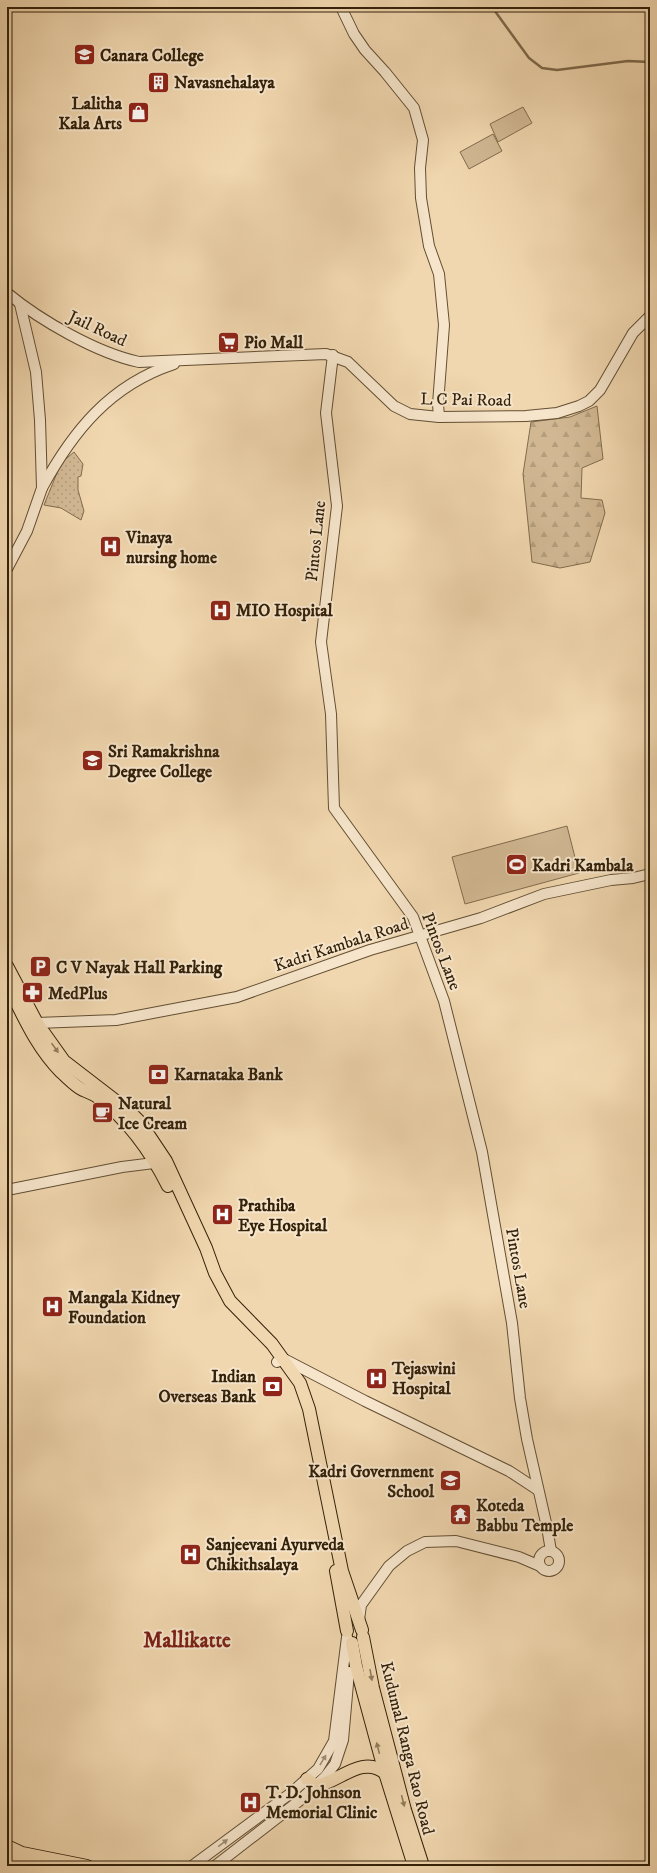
<svg xmlns="http://www.w3.org/2000/svg" width="657" height="1873" font-family="'IM FELL DW Pica',serif">
  <style>
    .grass { fill: url(#grass-dots); stroke: #826c4e }
    .forest { fill: url(#forest-firs); stroke: #826c4e }
    .pitch { fill: #d1b893; stroke: #826c4e }
    .lines { fill: none; stroke-linecap: round; stroke-linejoin: round }
    .stream { stroke: #7e694b; stroke-width: 2.5 }
    .minor-casing { stroke: #624e33; stroke-width: 12 }
    .major-casing { stroke: #33210a; stroke-width: 14 }
    .minor { stroke: #f6e5cb; stroke-width: 10 }
    .major { stroke: #f1d7af; stroke-width: 12 }
    .oneway { fill: #927c5c }
    .oneway2 { fill: #9e8d74 }
    .labels { text-anchor: middle; stroke-width: 4; stroke-linejoin: round; paint-order: stroke }
    .poi-label { font-size: 17px; font-weight: bold; fill: #33210a; stroke: #f6e5cb; text-anchor: start }
    .street-label { font-size: 17px; fill: #33210a; stroke: #f6e5cb }
    .district-label { font-size: 21px; font-weight: bold; fill: #7a1f14; stroke: #f6e5cb }
  </style>
  <defs>
    <pattern id="grass-dots" width="8" height="8" patternUnits="userSpaceOnUse"><rect width="8" height="8" fill="#d1b893"/><path d="M2 2h.1M6 6h.1" fill="none" stroke="#b49e7d" stroke-width="1.8" stroke-linecap="round"/></pattern>
    <pattern id="forest-firs" width="22" height="20" patternUnits="userSpaceOnUse"><rect width="22" height="20" fill="#d1b893"/><path d="M5 1l3.5 6h-7zM16 11l3.5 6h-7z" fill="#b49e7d"/></pattern>
  </defs>
  <rect width="100%" height="100%" fill="#f1d7af"/>
  <filter id="stains"><feTurbulence type="fractalNoise" baseFrequency=".005" numOctaves="4"/><feColorMatrix values="0 0 0 0 .2 0 0 0 0 .09 0 0 0 0 .02 0 0 0 .5 -.17"/></filter>
  <radialGradient id="worn" r=".72"><stop offset=".6" stop-color="#630" stop-opacity="0"/><stop offset="1" stop-color="#630" stop-opacity=".3"/></radialGradient>
  <!-- grass -->
  <path class="grass" d="M74 452 83 464 81 476 78 477V490L84 511 81 520 61 508 44 505 61 463Z"/>
  <!-- forest -->
  <path class="forest" d="M597 406 603 459 582 468 581 498 602 500 605 513 590 562 560 568 532 562 523 474 531 422 570 417Z"/>
  <!-- pitch -->
  <g class="pitch">
    <path d="M523 107 532 123 498 142 490 124Z"/>
    <path d="M493 134 502 151 469 169 460 152Z"/>
    <path d="M567 826 579 873 465 904 452 857Z"/>
  </g>
  <g class="lines">
    <!-- stream -->
    <path class="stream" d="M492 7 529 58 542 68 557 70 628 61 650 62"/>
    <defs>
      <g id="minor">
        <path d="M341 7 354 34 365 50 385 72 414 108 423 140 420 168 421 198 429 246 439 274 444 325 438 404 439 417"/>
        <path d="M7 293C41 321 97 353 139 362L326 354 348 362 394 406 410 414 439 417 526 416 557 413 579 406 589 401 600 390 633 333 650 316"/>
        <path d="M333 355 326 413 337 506 321 642 331 714 334 808 413 917 444 1001 482 1152 512 1323 520 1398 527 1439 547 1527 551 1551"/>
        <path d="M42 488C73 431 110 385 174 364"/>
        <path d="M7 569 27 531 42 488 40 420 36 372 20 304"/>
        <path d="M32 1026 37 1023 116 1020 237 997 370 950 481 918 544 894 611 880 633 878 650 874"/>
        <path d="M7 1190 122 1167 162 1162"/>
        <path d="M277 1362 284 1359 365 1401 509 1471 538 1490"/>
        <circle cx="549" cy="1561" r="10"/>
        <path d="M359 1620 361 1605 389 1566 407 1551 425 1542 456 1541 519 1557 540 1566"/>
        <path d="M192 1866 291 1793 318 1769 334 1741 347 1637"/>
        <path d="M215 1866 299 1801 325 1777 335 1764 343 1740 349 1672"/>
      </g>
      <g id="major">
        <path d="M7 966 37 1023 64 1061 129 1111 140 1122 166 1161 206 1248 215 1273 230 1301 272 1344 300 1383 309 1409 342 1571 362 1630"/>
        <path d="M7 984C23 1015 36 1047 61 1072 68 1078 75 1086 83 1090 88 1092 94 1094 99 1098 130 1122 151 1152 168 1186"/>
        <path d="M336 1571 347 1631"/>
        <path d="M363 1637 373 1688 405 1810 423 1866"/>
        <path d="M352 1643 356 1666 385 1773 414 1866"/>
        <path d="M307 1779 316 1786C338 1783 362 1754 385 1773"/>
        <path d="M7 1846 22 1853 87 1866"/>
        <path d="M7 1857 31 1866"/>
      </g>
    </defs>
    <!-- minor casing -->
    <use href="#minor" class="minor-casing"/>
    <!-- major casing -->
    <use href="#major" class="major-casing"/>
    <!-- minor -->
    <use href="#minor" class="minor"/>
    <!-- major -->
    <use href="#major" class="major"/>
  </g>
  <!-- one-way arrows -->
  <defs><path id="oneway-solid" d="M-6-.8H1V-3.2L6.5 0L1 3.2V.8H-6Z"/></defs>
  <g class="oneway">
    <use href="#oneway-solid" transform="translate(55 1048) rotate(55)"/>
    <use href="#oneway-solid" transform="translate(371 1675) rotate(80)"/>
    <use href="#oneway-solid" transform="translate(378 1748) rotate(-104)"/>
    <use href="#oneway-solid" transform="translate(403 1801) rotate(76)"/>
  </g>
  <g class="oneway2">
    <use href="#oneway-solid" transform="translate(323 1760) rotate(-59)"/>
    <use href="#oneway-solid" transform="translate(223 1843) rotate(-37)"/>
  </g>
  <!-- icons -->
  <defs>
    <symbol id="university-square" viewBox="-11 -11 22 22"><rect x="-9" y="-9" width="18" height="18" rx="4" fill="#8f2418" stroke="#f6e5cb"/><path d="M0-5L7-2L0 1L-7-2ZM-4 1L0 2.5L4 1V4Q0 6-4 4Z" fill="#fff"/></symbol>
    <symbol id="building-square" viewBox="-11 -11 22 22"><rect x="-9" y="-9" width="18" height="18" rx="4" fill="#8f2418" stroke="#f6e5cb"/><path d="M-4-6H4V6H1V3H-1V6H-4ZM-2.5-4.3h1.7v1.8h-1.7ZM.8-4.3h1.7v1.8H.8ZM-2.5-1h1.7V.8h-1.7ZM.8-1h1.7V.8H.8Z" fill="#fff"/></symbol>
    <symbol id="shop-square" viewBox="-11 -11 22 22"><rect x="-9" y="-9" width="18" height="18" rx="4" fill="#8f2418" stroke="#f6e5cb"/><path d="M-5-2.5h2.3a2.7 3.5 0 0 1 5.4 0H5L5.5 6h-11ZM-1.5-2.5h3a1.5 2.3 0 0 0-3 0Z" fill="#fff"/></symbol>
    <symbol id="supermarket-square" viewBox="-11 -11 22 22"><rect x="-9" y="-9" width="18" height="18" rx="4" fill="#8f2418" stroke="#f6e5cb"/><path d="M-6-5.5h2.5l.6 2H6L4.5 2H-2.5L-4.4-4H-6ZM-1.5 3.2a1.3 1.3 0 1 0 .1 0ZM3 3.2a1.3 1.3 0 1 0 .1 0Z" fill="#fff"/></symbol>
    <symbol id="hospital-square" viewBox="-11 -11 22 22"><rect x="-9" y="-9" width="18" height="18" rx="4" fill="#8f2418" stroke="#f6e5cb"/><path d="M-5-5h3v3.5h4V-5h3V5h-3V1.5h-4V5h-3Z" fill="#fff"/></symbol>
    <symbol id="stadium-square" viewBox="-11 -11 22 22"><rect x="-9" y="-9" width="18" height="18" rx="4" fill="#8f2418" stroke="#f6e5cb"/><path d="M0-5a6.5 5 0 1 0 0 10a6.5 5 0 1 0 0-10ZM-3.5-1.8h7v3.6h-7Z" fill="#fff"/></symbol>
    <symbol id="parking-square" viewBox="-11 -11 22 22"><rect x="-9" y="-9" width="18" height="18" rx="4" fill="#8f2418" stroke="#f6e5cb"/><path d="M-3.5-5.5H1a3.5 3.5 0 0 1 0 7H-1V5.5H-3.5ZM-1-3.4V-.6H.8a1.4 1.4 0 0 0 0-2.8Z" fill="#fff"/></symbol>
    <symbol id="pharmacy-square" viewBox="-11 -11 22 22"><rect x="-9" y="-9" width="18" height="18" rx="4" fill="#8f2418" stroke="#f6e5cb"/><path d="M-2-6h4v4h4v4h-4v4h-4v-4h-4v-4h4Z" fill="#fff"/></symbol>
    <symbol id="bank-square" viewBox="-11 -11 22 22"><rect x="-9" y="-9" width="18" height="18" rx="4" fill="#8f2418" stroke="#f6e5cb"/><path d="M-6-4H6V4H-6ZM0-2.3a2.3 2.3 0 1 0 0 4.6a2.3 2.3 0 1 0 0-4.6Z" fill="#fff"/></symbol>
    <symbol id="cafe-square" viewBox="-11 -11 22 22"><rect x="-9" y="-9" width="18" height="18" rx="4" fill="#8f2418" stroke="#f6e5cb"/><path d="M-5.5-4.5H6V0H3Q3 3.5 0 3.5H-2.5Q-5.5 3.5-5.5 0ZM3-3.2v2h1.7v-2ZM-6 4.5H4V6H-6Z" fill="#fff"/></symbol>
    <symbol id="school-square" viewBox="-11 -11 22 22"><rect x="-9" y="-9" width="18" height="18" rx="4" fill="#8f2418" stroke="#f6e5cb"/><path d="M0-5L7-2L0 1L-7-2ZM-4 1L0 2.5L4 1V4Q0 6-4 4Z" fill="#fff"/></symbol>
    <symbol id="temple-square" viewBox="-11 -11 22 22"><rect x="-9" y="-9" width="18" height="18" rx="4" fill="#8f2418" stroke="#f6e5cb"/><path d="M0-6L5-2H3V0L6.5 2.5H4V6H1.5V3h-3V6H-4V2.5H-6.5L-3 0V-2H-5Z" fill="#fff"/></symbol>
  </defs>
  <g fill-rule="evenodd">
    <use href="#university-square" x="72" y="42" width="25" height="25"/>
    <use href="#building-square" x="146" y="70" width="25" height="25"/>
    <use href="#shop-square" x="126" y="100" width="25" height="25"/>
    <use href="#supermarket-square" x="216" y="330" width="25" height="25"/>
    <use href="#hospital-square" x="98" y="534" width="25" height="25"/>
    <use href="#hospital-square" x="208" y="598" width="25" height="25"/>
    <use href="#university-square" x="80" y="748" width="25" height="25"/>
    <use href="#stadium-square" x="504" y="852" width="25" height="25"/>
    <use href="#parking-square" x="28" y="954" width="25" height="25"/>
    <use href="#pharmacy-square" x="20" y="980" width="25" height="25"/>
    <use href="#bank-square" x="146" y="1062" width="25" height="25"/>
    <use href="#cafe-square" x="90" y="1100" width="25" height="25"/>
    <use href="#hospital-square" x="210" y="1202" width="25" height="25"/>
    <use href="#hospital-square" x="40" y="1294" width="25" height="25"/>
    <use href="#hospital-square" x="364" y="1366" width="25" height="25"/>
    <use href="#bank-square" x="260" y="1374" width="25" height="25"/>
    <use href="#school-square" x="438" y="1468" width="25" height="25"/>
    <use href="#temple-square" x="448" y="1502" width="25" height="25"/>
    <use href="#hospital-square" x="178" y="1542" width="25" height="25"/>
    <use href="#hospital-square" x="238" y="1790" width="25" height="25"/>
  </g>
  <g class="labels">
    <!-- poi labels -->
    <g class="poi-label">
      <text x="100" y="61">Canara College</text>
      <text x="174" y="88">Navasnehalaya</text>
      <text x="122" y="109" text-anchor="end">Lalitha<tspan x="122" dy="20">Kala Arts</tspan></text>
      <text x="244" y="348">Pio Mall</text>
      <text x="126" y="543">Vinaya<tspan x="126" dy="20">nursing home</tspan></text>
      <text x="236" y="616">MIO Hospital</text>
      <text x="108" y="757">Sri Ramakrishna<tspan x="108" dy="20">Degree College</tspan></text>
      <text x="532" y="871">Kadri Kambala</text>
      <text x="56" y="973">C V Nayak Hall Parking</text>
      <text x="48" y="999">MedPlus</text>
      <text x="174" y="1080">Karnataka Bank</text>
      <text x="118" y="1109">Natural<tspan x="118" dy="20">Ice Cream</tspan></text>
      <text x="238" y="1211">Prathiba<tspan x="238" dy="20">Eye Hospital</tspan></text>
      <text x="68" y="1303">Mangala Kidney<tspan x="68" dy="20">Foundation</tspan></text>
      <text x="392" y="1374">Tejaswini<tspan x="392" dy="20">Hospital</tspan></text>
      <text x="256" y="1382" text-anchor="end">Indian<tspan x="256" dy="20">Overseas Bank</tspan></text>
      <text x="434" y="1477" text-anchor="end">Kadri Government<tspan x="434" dy="20">School</tspan></text>
      <text x="476" y="1511">Koteda<tspan x="476" dy="20">Babbu Temple</tspan></text>
      <text x="206" y="1550">Sanjeevani Ayurveda<tspan x="206" dy="20">Chikithsalaya</tspan></text>
      <text x="266" y="1798">T. D. Johnson<tspan x="266" dy="20">Memorial Clinic</tspan></text>
    </g>
    <!-- street labels -->
    <g class="street-label">
      <text transform="translate(98 328) rotate(25)" y="6">Jail Road</text>
      <text transform="translate(466 399) rotate(1)" y="6">L C Pai Road</text>
      <text transform="translate(315 541) rotate(-84)" y="6">Pintos Lane</text>
      <text transform="translate(341 944) rotate(-18)" y="6">Kadri Kambala Road</text>
      <text transform="translate(442 951) rotate(69)" y="6">Pintos Lane</text>
      <text transform="translate(519 1268) rotate(80)" y="6">Pintos Lane</text>
      <text transform="translate(408 1748) rotate(76)" y="6">Kudumal Ranga Rao Road</text>
    </g>
    <!-- district labels -->
    <g class="district-label">
      <text x="187" y="1647">Mallikatte</text>
    </g>
  </g>
  <!-- margin -->
  <rect width="657" height="1873" fill="none" stroke="#f1d7af" stroke-width="24"/>
  <rect x="8" y="8" width="641" height="1857" fill="none" stroke="#33210a" stroke-width="2"/>
  <rect x="12" y="12" width="633" height="1849" fill="none" stroke="#33210a"/>
  <rect width="100%" height="100%" filter="url(#stains)"/>
  <rect width="100%" height="100%" fill="url(#worn)"/>
</svg>
